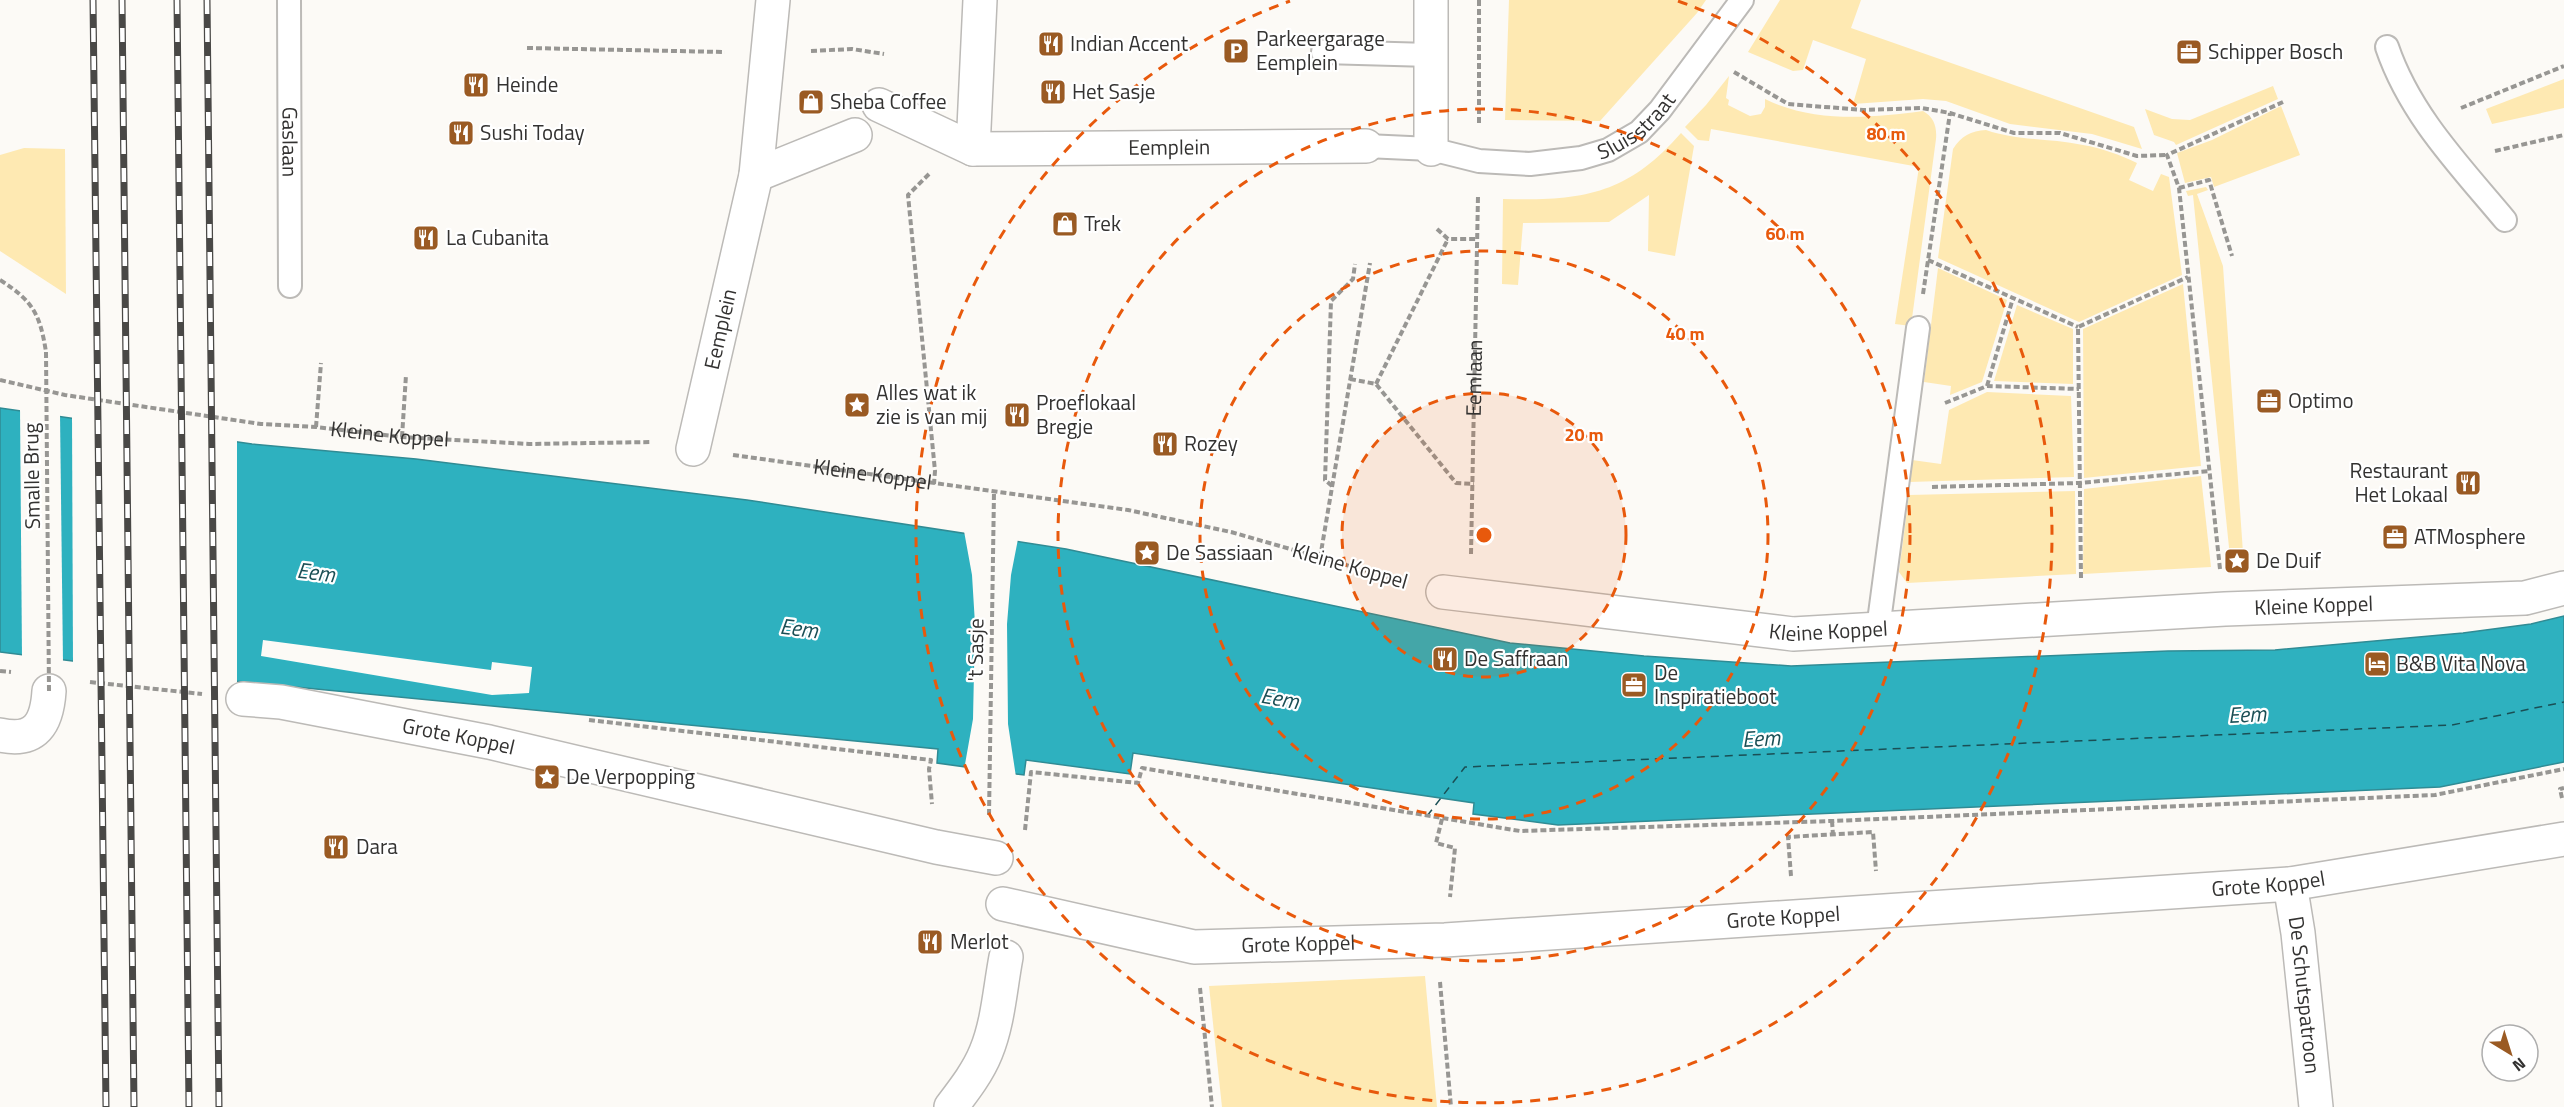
<svg xmlns="http://www.w3.org/2000/svg" width="2564" height="1107" font-family="'Titillium Web',sans-serif">
  <style>
    .green { fill: #fee9b2 }
    .water { fill: #2eb1bf; stroke: #308b94; stroke-width: 1.5 }
    .pier { fill: #fcfaf6 }
    .lines { fill: none; stroke-linecap: round; stroke-linejoin: round }
    .ferry { stroke: #1a4f55; stroke-width: 1.5; stroke-dasharray: 8 6; stroke-linecap: butt }
    .lane-casing { stroke: #bcbab7; stroke-width: 26 }
    .street-casing { stroke: #bcbab7; stroke-width: 36 }
    .path { stroke: #979693; stroke-width: 4; stroke-dasharray: 6 3; stroke-linecap: butt }
    .lane { stroke: #fff; stroke-width: 22 }
    .street { stroke: #fff; stroke-width: 33 }
    .rail-casing { stroke: #494846; stroke-width: 7 }
    .rail { stroke: #fff; stroke-width: 4.5; stroke-dasharray: 14; stroke-linecap: butt }
    .path-bridge { stroke: #979693; stroke-width: 4; stroke-dasharray: 6 3; stroke-linecap: butt }
    .ring { fill: none; stroke: #e8590c; stroke-width: 3; stroke-dasharray: 10 8 }
    .labels { text-anchor: middle; stroke-width: 4.5; stroke-linejoin: round; paint-order: stroke }
    .poi-label { font-size: 21px; fill: #333231; stroke: #fff; text-anchor: start }
    .street-label { font-size: 21px; fill: #333231; stroke: #fff }
    .water-label { font-size: 22px; font-style: italic; fill: #1a4f55; stroke: #fff }
    .centre { fill: #e8590c; stroke: #fff; stroke-width: 3 }
    .ring-label { font-size: 18px; text-anchor: middle; font-weight: bold; fill: #e8590c; stroke: #fff; stroke-width: 4.5; stroke-linejoin: round; paint-order: stroke }
  </style>
  <rect width="100%" height="100%" fill="#fcfaf6"/>
  <!-- green -->
  <g class="green">
    <path d="M1509 0H1706L1697 13 1600 121 1505 120Z"/>
    <path d="M1780 0H1861L1851 28 2134 127 2142 149 2092 134 2010 124 1946 101 1923 99 1853 104 1866 59 1813 40 1803 70 1793 71 1748 52Z"/>
    <path d="M1729 76 1726 98 1729 100 1728 105 1750 116 1761 114 1765 107V99C1814 123 1871 118 1923 111 1934 117 1937 127 1936 139L1911 326 1895 324 1919 167 1711 129 1709 141 1698 140 1685 127 1706 105Z"/>
    <path d="M2564 79V108L2492 124 2486 109Z"/>
    <path d="M2273 86 2278 99 2176 145 2174 142 2154 135 2145 109 2172 119 2190 120Z"/>
    <path d="M2281 106 2300 155 2214 187 2211 177 2185 183 2177 153 2212 140Z"/>
    <path d="M1986 130C2018 141 2050 138 2083 145 2102 148 2120 155 2137 163L2129 180 2153 191 2161 174 2169 177 2182 275 2079 322 1938 258 1953 149C1961 136 1971 131 1986 130Z"/>
    <path d="M1681 133 1694 146 1675 256 1648 251 1649 195 1609 222 1523 223 1518 285 1502 284 1503 199C1582 201 1627 195 1681 133Z"/>
    <path d="M24 148 65 149 66 294 0 251V155Z"/>
    <path d="M2206 187 2208 190 2197 194 2223 266 2244 567H2231L2193 195 2188 196 2186 191Z"/>
    <path d="M1938 268 2007 300 1982 382 1950 395 1951 386 1924 382Z"/>
    <path d="M2183 284 2201 466 2084 478 2083 329Z"/>
    <path d="M2017 305 2073 329V384L1994 381Z"/>
    <path d="M1987 392 2071 396 2074 477 1909 482 1912 460 1941 464 1949 410Z"/>
    <path d="M2201 476 2211 567 2083 574 2084 489Z"/>
    <path d="M2075 491 2076 574 1907 583 1899 572 1909 495Z"/>
    <path d="M1425 976 1437 1107H1222L1209 986Z"/>
  </g>
  <!-- water -->
  <path class="water" d="M0 408 252 444 416 459 747 500 1066 549 1510 643 1644 656 1791 666 2168 651 2275 650 2463 633 2531 624 2564 616V762L2440 787 1558 825 1473 814 1474 803 1133 753 1130 774 1026 760 1024 775 937 763 938 749 234 681 0 652Z"/>
  <!-- pier -->
  <g class="pier">
    <path d="M20 408 60 414 63 663 22 658Z"/>
    <path d="M72 415 237 439V685L73 664Z"/>
    <path d="M964 531 1018 539 1011 575 1007 624 1008 724 1016 777 964 770 973 719 975 624 972 575Z"/>
    <path d="M263 640 491 670 492 662 532 667 529 693 492 695 261 656Z"/>
  </g>
  <g class="lines">
    <!-- ferry -->
    <path class="ferry" d="M1427 816 1465 767 2452 725 2564 702"/>
    <defs>
      <g id="lane">
        <path id="s4" d="M289 0 290 286"/>
        <path d="M2387 47C2410 115 2460 166 2505 220"/>
        <path d="M1323 52 1430 55"/>
        <path id="s5" d="M1366 146 1431 149 1479 161 1530 164 1581 158 1608 150 1639 132 1660 110 1742 0"/>
        <path d="M1878 629 1918 328"/>
      </g>
      <g id="street">
        <path id="s6" d="M879 105 973 149 1366 146"/>
        <path d="M973 149 980 0"/>
        <path d="M1431 149V0"/>
        <path d="M756 175 855 135"/>
        <path id="s7" d="M693 449 756 175 773 0"/>
        <path id="s8" d="M1443 592 1793 634 2225 609 2525 598 2564 588"/>
        <path id="s9" d="M243 699 281 702 489 742 936 847 996 858"/>
        <path d="M0 735C36 743 47 723 49 691"/>
        <path id="s10" d="M2290 884 2298 933 2316 1107"/>
        <path id="s11" d="M1003 904 1194 947 1445 940 2290 884 2564 839"/>
        <path d="M951 1107C964 1090 978 1072 986 1052 998 1023 1000 989 1006 957"/>
      </g>
    </defs>
    <!-- lane casing -->
    <use href="#lane" class="lane-casing"/>
    <!-- street casing -->
    <use href="#street" class="street-casing"/>
    <!-- path -->
    <g class="path">
      <path d="M1479 0V125"/>
      <path d="M527 48 725 52"/>
      <path d="M811 51 852 49 884 54"/>
      <path d="M1734 72 1788 104 1863 110 1922 108 1950 113 2014 133H2060L2137 156 2167 155"/>
      <path d="M2461 108 2564 66"/>
      <path d="M2495 151 2564 135"/>
      <path d="M929 174 908 195 935 471 934 484"/>
      <path d="M2179 188 2209 180 2232 256"/>
      <path d="M1437 229 1448 239H1477"/>
      <path d="M1928 260 2078 327"/>
      <path d="M0 280C33 301 40 314 46 352"/>
      <path d="M1923 294 1950 113"/>
      <path d="M1350 379 1376 384 1456 483 1474 484"/>
      <path id="s1" d="M0 380 65 395 261 424 316 427 402 437 529 444 652 442"/>
      <path d="M1376 384 1448 239"/>
      <path d="M1987 386 2013 298"/>
      <path d="M1945 403 1987 386 2079 389"/>
      <path d="M316 427 321 363"/>
      <path d="M402 437 406 375"/>
      <path id="s2" d="M733 455 1128 510 1231 532 1402 581"/>
      <path d="M1332 486 1325 480 1331 301 1353 279 1355 264"/>
      <path d="M1932 487 2079 483 2209 471"/>
      <path id="s3" d="M1471 554 1478 196"/>
      <path d="M1320 558 1370 263"/>
      <path d="M2220 569 2179 188 2167 155 2283 102"/>
      <path d="M2081 578 2078 327 2188 277"/>
      <path d="M0 671 11 672"/>
      <path d="M90 682 202 694"/>
      <path d="M589 720 931 760 929 769 932 804"/>
      <path d="M2562 798 2560 789 2564 788"/>
      <path d="M989 815 994 492"/>
      <path d="M1442 819 1436 843 1455 848 1450 897"/>
      <path d="M1832 821 1833 835"/>
      <path d="M1025 830 1031 772 1138 783 1142 768 1520 831 1832 821 2435 795 2564 769"/>
      <path d="M1791 876 1788 837 1873 832 1876 871"/>
      <path d="M1440 982 1451 1107"/>
      <path d="M1200 988 1212 1107"/>
    </g>
    <!-- lane -->
    <use href="#lane" class="lane"/>
    <!-- street -->
    <use href="#street" class="street"/>
    <defs>
      <g id="rail">
        <path d="M93 0 106 1107"/>
        <path d="M122 0 134 1107"/>
        <path d="M177 0 189 1107"/>
        <path d="M207 0 219 1107"/>
      </g>
    </defs>
    <!-- rail casing -->
    <use href="#rail" class="rail-casing"/>
    <!-- rail -->
    <use href="#rail" class="rail"/>
    <!-- path-bridge -->
    <path class="path-bridge" d="M46 352 49 691"/>
  </g>
  <!-- distance rings -->
  <circle cx="1484" cy="535" r="142" fill="#e8590c" fill-opacity=".12"/>
  <g class="ring">
    <circle cx="1484" cy="535" r="142"/>
    <circle cx="1484" cy="535" r="284"/>
    <circle cx="1484" cy="535" r="426"/>
    <path d="M1678 1A568 568 0 1 1 1290 1"/>
  </g>
  <!-- icons -->
  <defs>
    <symbol id="restaurant-square" viewBox="-11 -11 22 22"><rect x="-9" y="-9" width="18" height="18" rx="4" fill="#9a5a23" stroke="#fff"/><path d="M-5-6h1v4h1v-4h1v4h1v-4h1v5L-1.5 .5V6h-2V.5L-5-1ZM5-6V6H3V1.5H1.5Q1.5-4 5-6Z" fill="#fff"/></symbol>
    <symbol id="parking-square" viewBox="-11 -11 22 22"><rect x="-9" y="-9" width="18" height="18" rx="4" fill="#9a5a23" stroke="#fff"/><path d="M-3.5-5.5H1a3.5 3.5 0 0 1 0 7H-1V5.5H-3.5ZM-1-3.4V-.6H.8a1.4 1.4 0 0 0 0-2.8Z" fill="#fff"/></symbol>
    <symbol id="office-square" viewBox="-11 -11 22 22"><rect x="-9" y="-9" width="18" height="18" rx="4" fill="#9a5a23" stroke="#fff"/><path d="M-6-3h4V-5.5h4V-3h4V5H-6ZM-1-4.5V-3h2v-1.5ZM-6 0V1H6V0Z" fill="#fff"/></symbol>
    <symbol id="shop-square" viewBox="-11 -11 22 22"><rect x="-9" y="-9" width="18" height="18" rx="4" fill="#9a5a23" stroke="#fff"/><path d="M-5-2.5h2.3a2.7 3.5 0 0 1 5.4 0H5L5.5 6h-11ZM-1.5-2.5h3a1.5 2.3 0 0 0-3 0Z" fill="#fff"/></symbol>
    <symbol id="sight-square" viewBox="-11 -11 22 22"><rect x="-9" y="-9" width="18" height="18" rx="4" fill="#9a5a23" stroke="#fff"/><path d="M0-6L1.8-2.2L6-1.7L2.9 1.2L3.7 5.4L0 3.3L-3.7 5.4L-2.9 1.2L-6-1.7L-1.8-2.2Z" fill="#fff"/></symbol>
    <symbol id="hotel-square" viewBox="-11 -11 22 22"><rect x="-9" y="-9" width="18" height="18" rx="4" fill="#9a5a23" stroke="#fff"/><path d="M-6-4.5h1.5V1H6V5H4.5V3h-9V5H-6ZM-4 0a1.8 1.8 0 1 1 3.6 0ZM.5 0V-2.5h3Q6-2.5 6 0Z" fill="#fff"/></symbol>
  </defs>
  <g fill-rule="evenodd">
    <use href="#restaurant-square" x="1036" y="29" width="30" height="30"/>
    <use href="#parking-square" x="1221" y="36" width="30" height="30"/>
    <use href="#office-square" x="2174" y="37" width="30" height="30"/>
    <use href="#restaurant-square" x="461" y="70" width="30" height="30"/>
    <use href="#restaurant-square" x="1038" y="77" width="30" height="30"/>
    <use href="#shop-square" x="796" y="87" width="30" height="30"/>
    <use href="#restaurant-square" x="446" y="118" width="30" height="30"/>
    <use href="#shop-square" x="1050" y="209" width="30" height="30"/>
    <use href="#restaurant-square" x="411" y="223" width="30" height="30"/>
    <use href="#office-square" x="2254" y="386" width="30" height="30"/>
    <use href="#sight-square" x="842" y="390" width="30" height="30"/>
    <use href="#restaurant-square" x="1002" y="400" width="30" height="30"/>
    <use href="#restaurant-square" x="1150" y="429" width="30" height="30"/>
    <use href="#restaurant-square" x="2453" y="468" width="30" height="30"/>
    <use href="#office-square" x="2380" y="522" width="30" height="30"/>
    <use href="#sight-square" x="1132" y="538" width="30" height="30"/>
    <use href="#sight-square" x="2222" y="546" width="30" height="30"/>
    <use href="#restaurant-square" x="1430" y="644" width="30" height="30"/>
    <use href="#hotel-square" x="2362" y="649" width="30" height="30"/>
    <use href="#office-square" x="1619" y="670" width="30" height="30"/>
    <use href="#sight-square" x="532" y="762" width="30" height="30"/>
    <use href="#restaurant-square" x="321" y="832" width="30" height="30"/>
    <use href="#restaurant-square" x="915" y="927" width="30" height="30"/>
  </g>
  <g class="labels">
    <!-- poi labels -->
    <g class="poi-label">
      <text x="1256" y="46">Parkeergarage<tspan x="1256" dy="24">Eemplein</tspan></text>
      <text x="1070" y="51">Indian Accent</text>
      <text x="2208" y="59">Schipper Bosch</text>
      <text x="496" y="92">Heinde</text>
      <text x="1072" y="99">Het Sasje</text>
      <text x="830" y="109">Sheba Coffee</text>
      <text x="480" y="140">Sushi Today</text>
      <text x="1084" y="231">Trek</text>
      <text x="446" y="245">La Cubanita</text>
      <text x="876" y="400">Alles wat ik<tspan x="876" dy="24">zie is van mij</tspan></text>
      <text x="2288" y="408">Optimo</text>
      <text x="1036" y="410">Proeflokaal<tspan x="1036" dy="24">Bregje</tspan></text>
      <text x="1184" y="451">Rozey</text>
      <text x="2448" y="478" text-anchor="end">Restaurant<tspan x="2448" dy="24">Het Lokaal</tspan></text>
      <text x="2414" y="544">ATMosphere</text>
      <text x="1166" y="560">De Sassiaan</text>
      <text x="2256" y="568">De Duif</text>
      <text x="1464" y="666">De Saffraan</text>
      <text x="2396" y="671">B&amp;B Vita Nova</text>
      <text x="1654" y="680">De<tspan x="1654" dy="24">Inspiratieboot</tspan></text>
      <text x="566" y="784">De Verpopping</text>
      <text x="356" y="854">Dara</text>
      <text x="950" y="949">Merlot</text>
    </g>
    <!-- street labels -->
    <g class="street-label">
      <text dy="7" stroke="none"><textPath href="#s5" startOffset="282">Sluisstraat</textPath></text>
      <text dy="7" stroke="none"><textPath href="#s4" startOffset="142">Gaslaan</textPath></text>
      <text dy="7" stroke="none"><textPath href="#s6" startOffset="300">Eemplein</textPath></text>
      <text dy="7" stroke="none"><textPath href="#s7" startOffset="123">Eemplein</textPath></text>
      <text dy="7" stroke="none"><textPath href="#s3" startOffset="176">Eemlaan</textPath></text>
      <text dy="7" stroke="none"><textPath href="#s1" startOffset="394">Kleine Koppel</textPath></text>
      <text dy="7" stroke="none"><textPath href="#s2" startOffset="141">Kleine Koppel</textPath></text>
      <text transform="translate(32 476) rotate(-91)" y="7">Smalle Brug</text>
      <text transform="translate(1350 566) rotate(16)" y="7">Kleine Koppel</text>
      <text dy="7" stroke="none"><textPath href="#s8" startOffset="874">Kleine Koppel</textPath></text>
      <text dy="7" stroke="none"><textPath href="#s8" startOffset="388">Kleine Koppel</textPath></text>
      <text transform="translate(976 650) rotate(-89)" y="7">'t Sasje</text>
      <text dy="7" stroke="none"><textPath href="#s9" startOffset="219">Grote Koppel</textPath></text>
      <text dy="7" stroke="none"><textPath href="#s11" startOffset="1272">Grote Koppel</textPath></text>
      <text dy="7" stroke="none"><textPath href="#s11" startOffset="786">Grote Koppel</textPath></text>
      <text dy="7" stroke="none"><textPath href="#s11" startOffset="300">Grote Koppel</textPath></text>
      <text dy="7" stroke="none"><textPath href="#s10" startOffset="112">De Schutspatroon</textPath></text>
    </g>
    <!-- water labels -->
    <g class="water-label">
      <text transform="translate(316 572) rotate(7)" y="8">Eem</text>
      <text transform="translate(799 628) rotate(7)" y="8">Eem</text>
      <text transform="translate(1280 698) rotate(10)" y="8">Eem</text>
      <text transform="translate(2247 714) rotate(-3)" y="8">Eem</text>
      <text transform="translate(1761 738) rotate(-3)" y="8">Eem</text>
    </g>
  </g>
  <circle cx="1484" cy="535" r="9" class="centre"/>
  <g class="ring-label">
    <text x="1886" y="140">80 m</text>
    <text x="1785" y="240">60 m</text>
    <text x="1685" y="340">40 m</text>
    <text x="1584" y="441">20 m</text>
  </g>
  <!-- north arrow -->
  <g transform="translate(2510 1053) rotate(142)"><circle r="28" fill="#ffffff" stroke="#adadad" stroke-width="1.5"/>
  <path d="M0-4.5L10 22L0 15L-10 22Z" fill="#9a5a23"/>
  <text y="-9" font-size="16" font-weight="bold" text-anchor="middle" fill="#333231">N</text>
  </g>
</svg>
